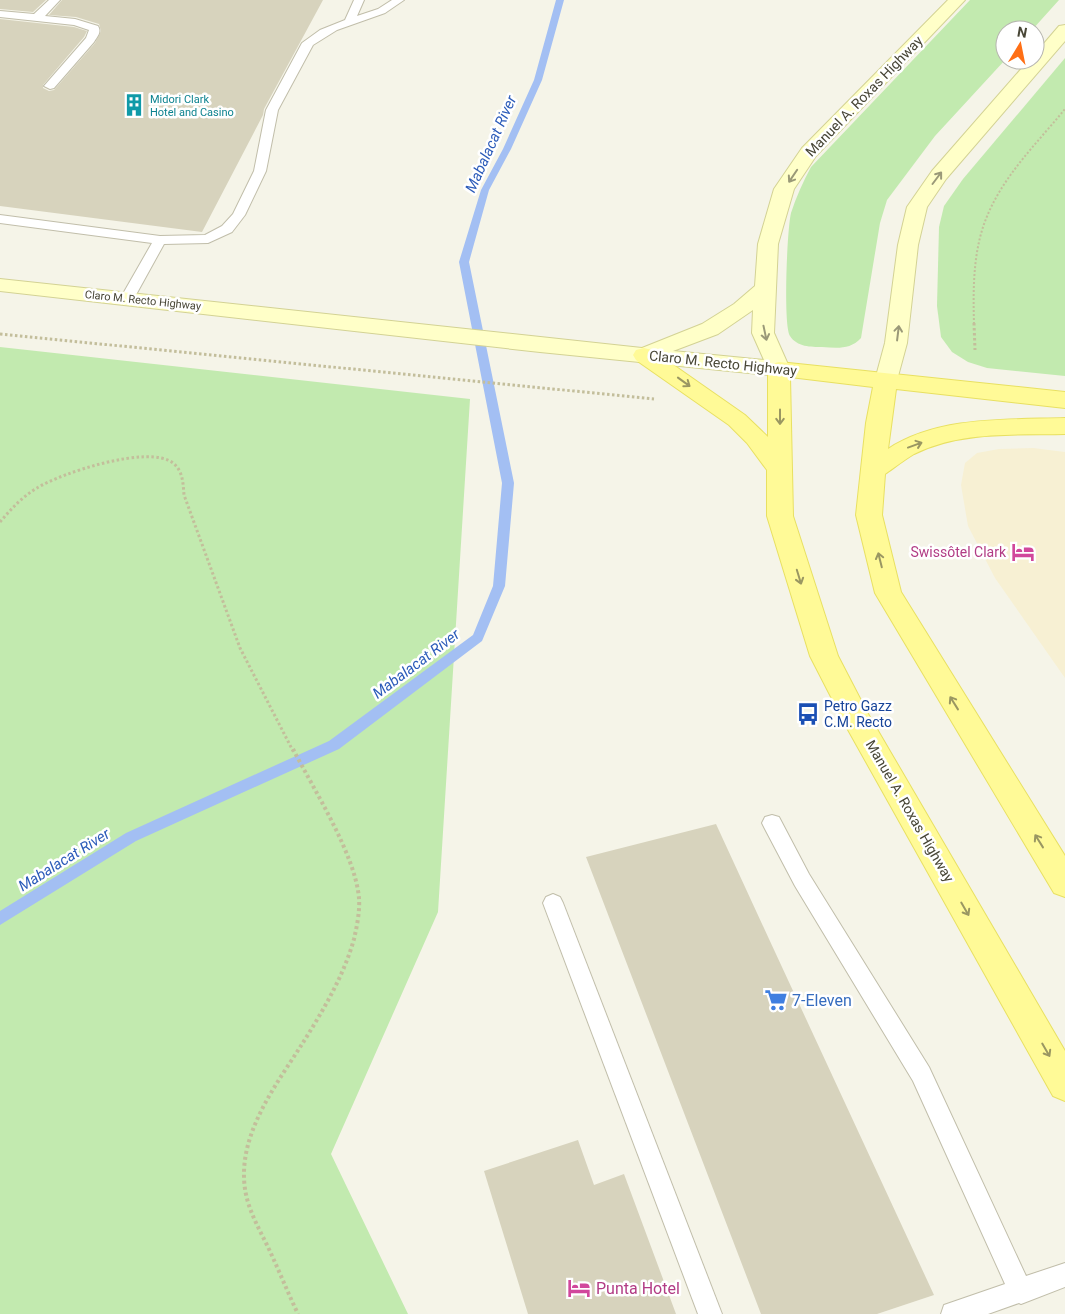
<svg xmlns="http://www.w3.org/2000/svg" width="1065" height="1314" font-family="Roboto,sans-serif">
  <style>
    .commercial { fill: #f7f0d3 }
    .green { fill: #c2eaaf }
    .lines { fill: none; stroke-linecap: round; stroke-linejoin: round }
    .stream { fill: #a3bff3; fill-rule: evenodd }
    .building { fill: #d7d3bd }
    .service-casing { stroke: #c1beaa; stroke-width: 2 }
    .secondary-casing { stroke: #d3d294; stroke-width: 2 }
    .primary-casing { stroke: #e8e062; stroke-width: 2 }
    .path-far2 { stroke: #c3be9b; stroke-width: 2; stroke-dasharray: 2 2; stroke-linecap: butt }
    .path-far1 { stroke: #c3be9b; stroke-width: 3; stroke-dasharray: 2.5 2.5; stroke-linecap: butt }
    .path { stroke: #c3be9b; stroke-width: 4; stroke-dasharray: 3 3; stroke-linecap: butt }
    .service { fill: #fff; fill-rule: evenodd }
    .secondary { fill: #ffffc8; fill-rule: evenodd }
    .primary { fill: #fffa97; fill-rule: evenodd }
    .oneway { stroke: #9a9978 }
    .oneway2 { stroke: #9a9762 }
    .labels { text-anchor: middle; stroke-width: 5; stroke-linejoin: round; paint-order: stroke }
    .far-culture-label { font-size: 11px; fill: #0d838f; stroke: #fff; text-anchor: start }
    .far-street-label { font-size: 11px; fill: #484636; stroke: #fff }
    .street-label { font-size: 14px; fill: #484636; stroke: #fff }
    .hotel-label { font-size: 14px; fill: #b23c85; stroke: #fff; text-anchor: end }
    .transit-label { font-size: 14px; fill: #164399; stroke: #fff; text-anchor: start }
    .water-label { font-size: 15px; font-style: italic; fill: #2b5bb9; stroke: #fff }
    .near-shop-label { font-size: 16px; fill: #366cbe; stroke: #fff; text-anchor: start }
    .near-hotel-label { font-size: 16px; fill: #b23c85; stroke: #fff; text-anchor: start }
  </style>
  <rect width="100%" height="100%" fill="#f5f4e8"/>
  <!-- commercial -->
  <path class="commercial" d="M1033 448 1065 452V678L995 578 968 526 961 485 965 463 977 453 999 449Z"/>
  <!-- green -->
  <g class="green">
    <path d="M970 0H1059L1032 30H1005V60L935 136 887 200 880 223 861 338C850 350 837 348 822 347 811 347 797 347 790 336 783 325 787 229 791 213 796 197 803 182 811 167Z"/>
    <path d="M1065 58V376L987 368 968 362 952 352 941 337 937 306 939 227 944 206 963 179Z"/>
    <path d="M0 347 470 399 438 912 331 1154 408 1314H0Z"/>
  </g>
  <g class="lines">
    <!-- stream -->
    <path class="stream" d="M556 0H564L542 80 511 149 489 190 469 262 514 483 505 586 482 641 339 749 136 841 0 925V911L126 833 329 741 473 635 493 586 502 483 459 262 481 190 503 149 534 80Z"/>
  </g>
  <!-- building -->
  <g class="building">
    <path d="M0 0H46L33 12 0 9Z"/>
    <path d="M62 0H323L264 109 263 115 202 232 0 206V19L74 27 87 31 84 37 43 85V88L49 91 54 90 95 43 101 31 99 24 76 17 49 15Z"/>
    <path d="M716 824 769 939 934 1295 877 1314H761L586 857Z"/>
    <path d="M578 1140 594 1185 624 1174 676 1314H528L484 1171Z"/>
  </g>
  <g class="lines">
    <defs>
      <g id="service">
        <path d="M49 0H60L45 16 75 19 98 26C102 32 97 37 94 42L54 88 50 89 44 86 86 38 89 30 74 25 0 17V11L34 14Z"/>
        <path d="M354 0H364L357 16 378 9 392 0H404L385 13 337 30 313 45 278 110 266 171 245 215 232 232 208 243 164 244 132 302 127 303 120 299 152 243 0 223V215L160 236 205 235 222 226 233 214 254 171 266 110 302 43 320 30 345 20Z"/>
        <path d="M772 815 779 817 809 874 929 1067 1026 1276 1065 1263V1287L1021 1304 1019 1303 988 1314H941L944 1305 1005 1284 913 1081 795 886 765 829 762 823 765 817Z"/>
        <path d="M553 894 560 897 563 903 722 1314H698L543 903 546 897Z"/>
      </g>
      <g id="secondary">
        <path d="M948 0H965L816 156 794 189 778 244 774 333 790 369 787 374 779 376 540 352 0 291V279L642 348 702 324 734 304 755 286 758 244 774 189 802 148ZM753 310 752 333 764 360 673 351 718 334Z"/>
        <path d="M1065 25V41L946 179 927 207 918 245 907 343 897 380 894 385 886 387 878 385 875 380 885 343 898 245 907 207 932 171 1029 60H1035V54L1059 26Z"/>
      </g>
      <path id="primary" d="M644 348 652 350 745 415 768 437V369L771 364 779 362 1065 392V408L896 389 888 449C938 416 1007 420 1065 418V434C1016 435 959 431 914 454 904 460 895 467 885 474L882 515 901 592 1065 856V897L1054 893 875 593 856 515 866 423 873 387 790 377 793 516 838 656 867 712 1065 1051V1101L1053 1096 847 728 810 656 767 516V470L747 443 729 425 636 360 633 355 636 350Z"/>
    </defs>
    <!-- service casing -->
    <use href="#service" class="service-casing"/>
    <!-- secondary casing -->
    <use href="#secondary" class="secondary-casing"/>
    <!-- primary casing -->
    <use href="#primary" class="primary-casing"/>
    <!-- path-far2 -->
    <path class="path-far2" d="M974 324C973 287 973 248 988 214 1005 174 1038 142 1065 109"/>
    <!-- path-far1 -->
    <g class="path-far1">
      <path d="M974 323 975 350"/>
      <path d="M0 334 654 399"/>
      <path d="M0 522C11 509 22 497 37 488 61 473 149 444 173 463 183 471 183 483 184 495L240 648 293 751"/>
    </g>
    <!-- path -->
    <path class="path" d="M293 749C314 790 355 854 359 898 360 911 357 926 354 939 344 975 324 1009 304 1041 277 1084 237 1134 245 1189 248 1209 258 1227 267 1245 278 1268 287 1291 298 1314"/>
    <!-- service -->
    <use href="#service" class="service"/>
    <!-- secondary -->
    <use href="#secondary" class="secondary"/>
    <!-- primary -->
    <use href="#primary" class="primary"/>
  </g>
  <!-- one-way arrows -->
  <defs><path id="oneway-shaft" d="M-6 0H5M1.5-3L5.5 0L1.5 3" fill="none" stroke-width="1.6" stroke-linecap="round" stroke-linejoin="round" transform="scale(1.25)"/></defs>
  <g class="oneway">
    <use href="#oneway-shaft" transform="translate(793 176) rotate(124)"/>
    <use href="#oneway-shaft" transform="translate(937 178) rotate(-53)"/>
    <use href="#oneway-shaft" transform="translate(765 333) rotate(78)"/>
    <use href="#oneway-shaft" transform="translate(898 333) rotate(-83)"/>
  </g>
  <g class="oneway2">
    <use href="#oneway-shaft" transform="translate(684 382) rotate(36)"/>
    <use href="#oneway-shaft" transform="translate(780 417) rotate(90)"/>
    <use href="#oneway-shaft" transform="translate(915 445) rotate(-20)"/>
    <use href="#oneway-shaft" transform="translate(880 560) rotate(-104)"/>
    <use href="#oneway-shaft" transform="translate(799 577) rotate(73)"/>
    <use href="#oneway-shaft" transform="translate(954 703) rotate(-122)"/>
    <use href="#oneway-shaft" transform="translate(1039 841) rotate(-122)"/>
    <use href="#oneway-shaft" transform="translate(965 909) rotate(60)"/>
    <use href="#oneway-shaft" transform="translate(1046 1050) rotate(60)"/>
  </g>
  <!-- icons -->
  <defs>
    <symbol id="building-bare" viewBox="-9 -9 18 18"><path d="M-4-6H4V6H1V3H-1V6H-4ZM-2.5-4.3h1.7v1.8h-1.7ZM.8-4.3h1.7v1.8H.8ZM-2.5-1h1.7V.8h-1.7ZM.8-1h1.7V.8H.8Z" fill="#0f9aa8" stroke="#fff" stroke-width="2.5" paint-order="stroke"/></symbol>
    <symbol id="hotel-bare" viewBox="-9 -9 18 18"><path d="M-6-4.5h1.5V1H6V5H4.5V3h-9V5H-6ZM-4 0a1.8 1.8 0 1 1 3.6 0ZM.5 0V-2.5h3Q6-2.5 6 0Z" fill="#d1479c" stroke="#fff" stroke-width="2.5" paint-order="stroke"/></symbol>
    <symbol id="bus-bare" viewBox="-9 -9 18 18"><path d="M-5-6H5V4H4V6H2V4H-2V6H-4V4H-5ZM-3.5-4V0h7V-4ZM-3.5 1.2v1.5H-2V1.2ZM2 1.2v1.5H3.5V1.2Z" fill="#1a4fb4" stroke="#fff" stroke-width="2.5" paint-order="stroke"/></symbol>
    <symbol id="supermarket-bare" viewBox="-9 -9 18 18"><path d="M-6-5.5h2.5l.6 2H6L4.5 2H-2.5L-4.4-4H-6ZM-1.5 3.2a1.3 1.3 0 1 0 .1 0ZM3 3.2a1.3 1.3 0 1 0 .1 0Z" fill="#3f7fe0" stroke="#fff" stroke-width="2.5" paint-order="stroke"/></symbol>
  </defs>
  <g fill-rule="evenodd">
    <use href="#building-bare" x="118" y="89" width="32" height="32"/>
    <use href="#hotel-bare" x="1007" y="536" width="32" height="32"/>
    <use href="#bus-bare" x="792" y="698" width="32" height="32"/>
    <use href="#supermarket-bare" x="760" y="984" width="32" height="32"/>
    <use href="#hotel-bare" x="563" y="1272" width="32" height="32"/>
  </g>
  <g class="labels">
    <!-- far-culture labels -->
    <g class="far-culture-label">
      <text x="150" y="103">Midori Clark<tspan x="150" dy="13">Hotel and Casino</tspan></text>
    </g>
    <!-- far-street labels -->
    <g class="far-street-label">
      <text transform="translate(143 300) rotate(6)" y="4">Claro M. Recto Highway</text>
    </g>
    <!-- street labels -->
    <g class="street-label">
      <text transform="translate(864 96) rotate(-46)" y="5">Manuel A. Roxas Highway</text>
      <text transform="translate(723 363) rotate(6)" y="5">Claro M. Recto Highway</text>
      <text transform="translate(910 811) rotate(60)" y="5">Manuel A. Roxas Highway</text>
    </g>
    <!-- hotel labels -->
    <g class="hotel-label">
      <text x="1006" y="557">Swissôtel Clark</text>
    </g>
    <!-- transit labels -->
    <g class="transit-label">
      <text x="824" y="711">Petro Gazz<tspan x="824" dy="16">C.M. Recto</tspan></text>
    </g>
    <!-- water labels -->
    <g class="water-label">
      <text transform="translate(491 144) rotate(-66)" y="5">Mabalacat River</text>
      <text transform="translate(416 664) rotate(-37)" y="5">Mabalacat River</text>
      <text transform="translate(64 860) rotate(-32)" y="5">Mabalacat River</text>
    </g>
    <!-- near-shop labels -->
    <g class="near-shop-label">
      <text x="792" y="1006">7-Eleven</text>
    </g>
    <!-- near-hotel labels -->
    <g class="near-hotel-label">
      <text x="596" y="1294">Punta Hotel</text>
    </g>
  </g>
  <!-- north arrow -->
  <g transform="translate(1020 45) rotate(10)"><circle r="24" fill="#ffffff" stroke="#b6b5af"/>
  <path d="M0-4L9 19L0 12L-9 19Z" fill="#ff6f15"/>
  <text y="-8" font-size="14" font-weight="bold" text-anchor="middle" fill="#484636">N</text>
  </g>
</svg>
